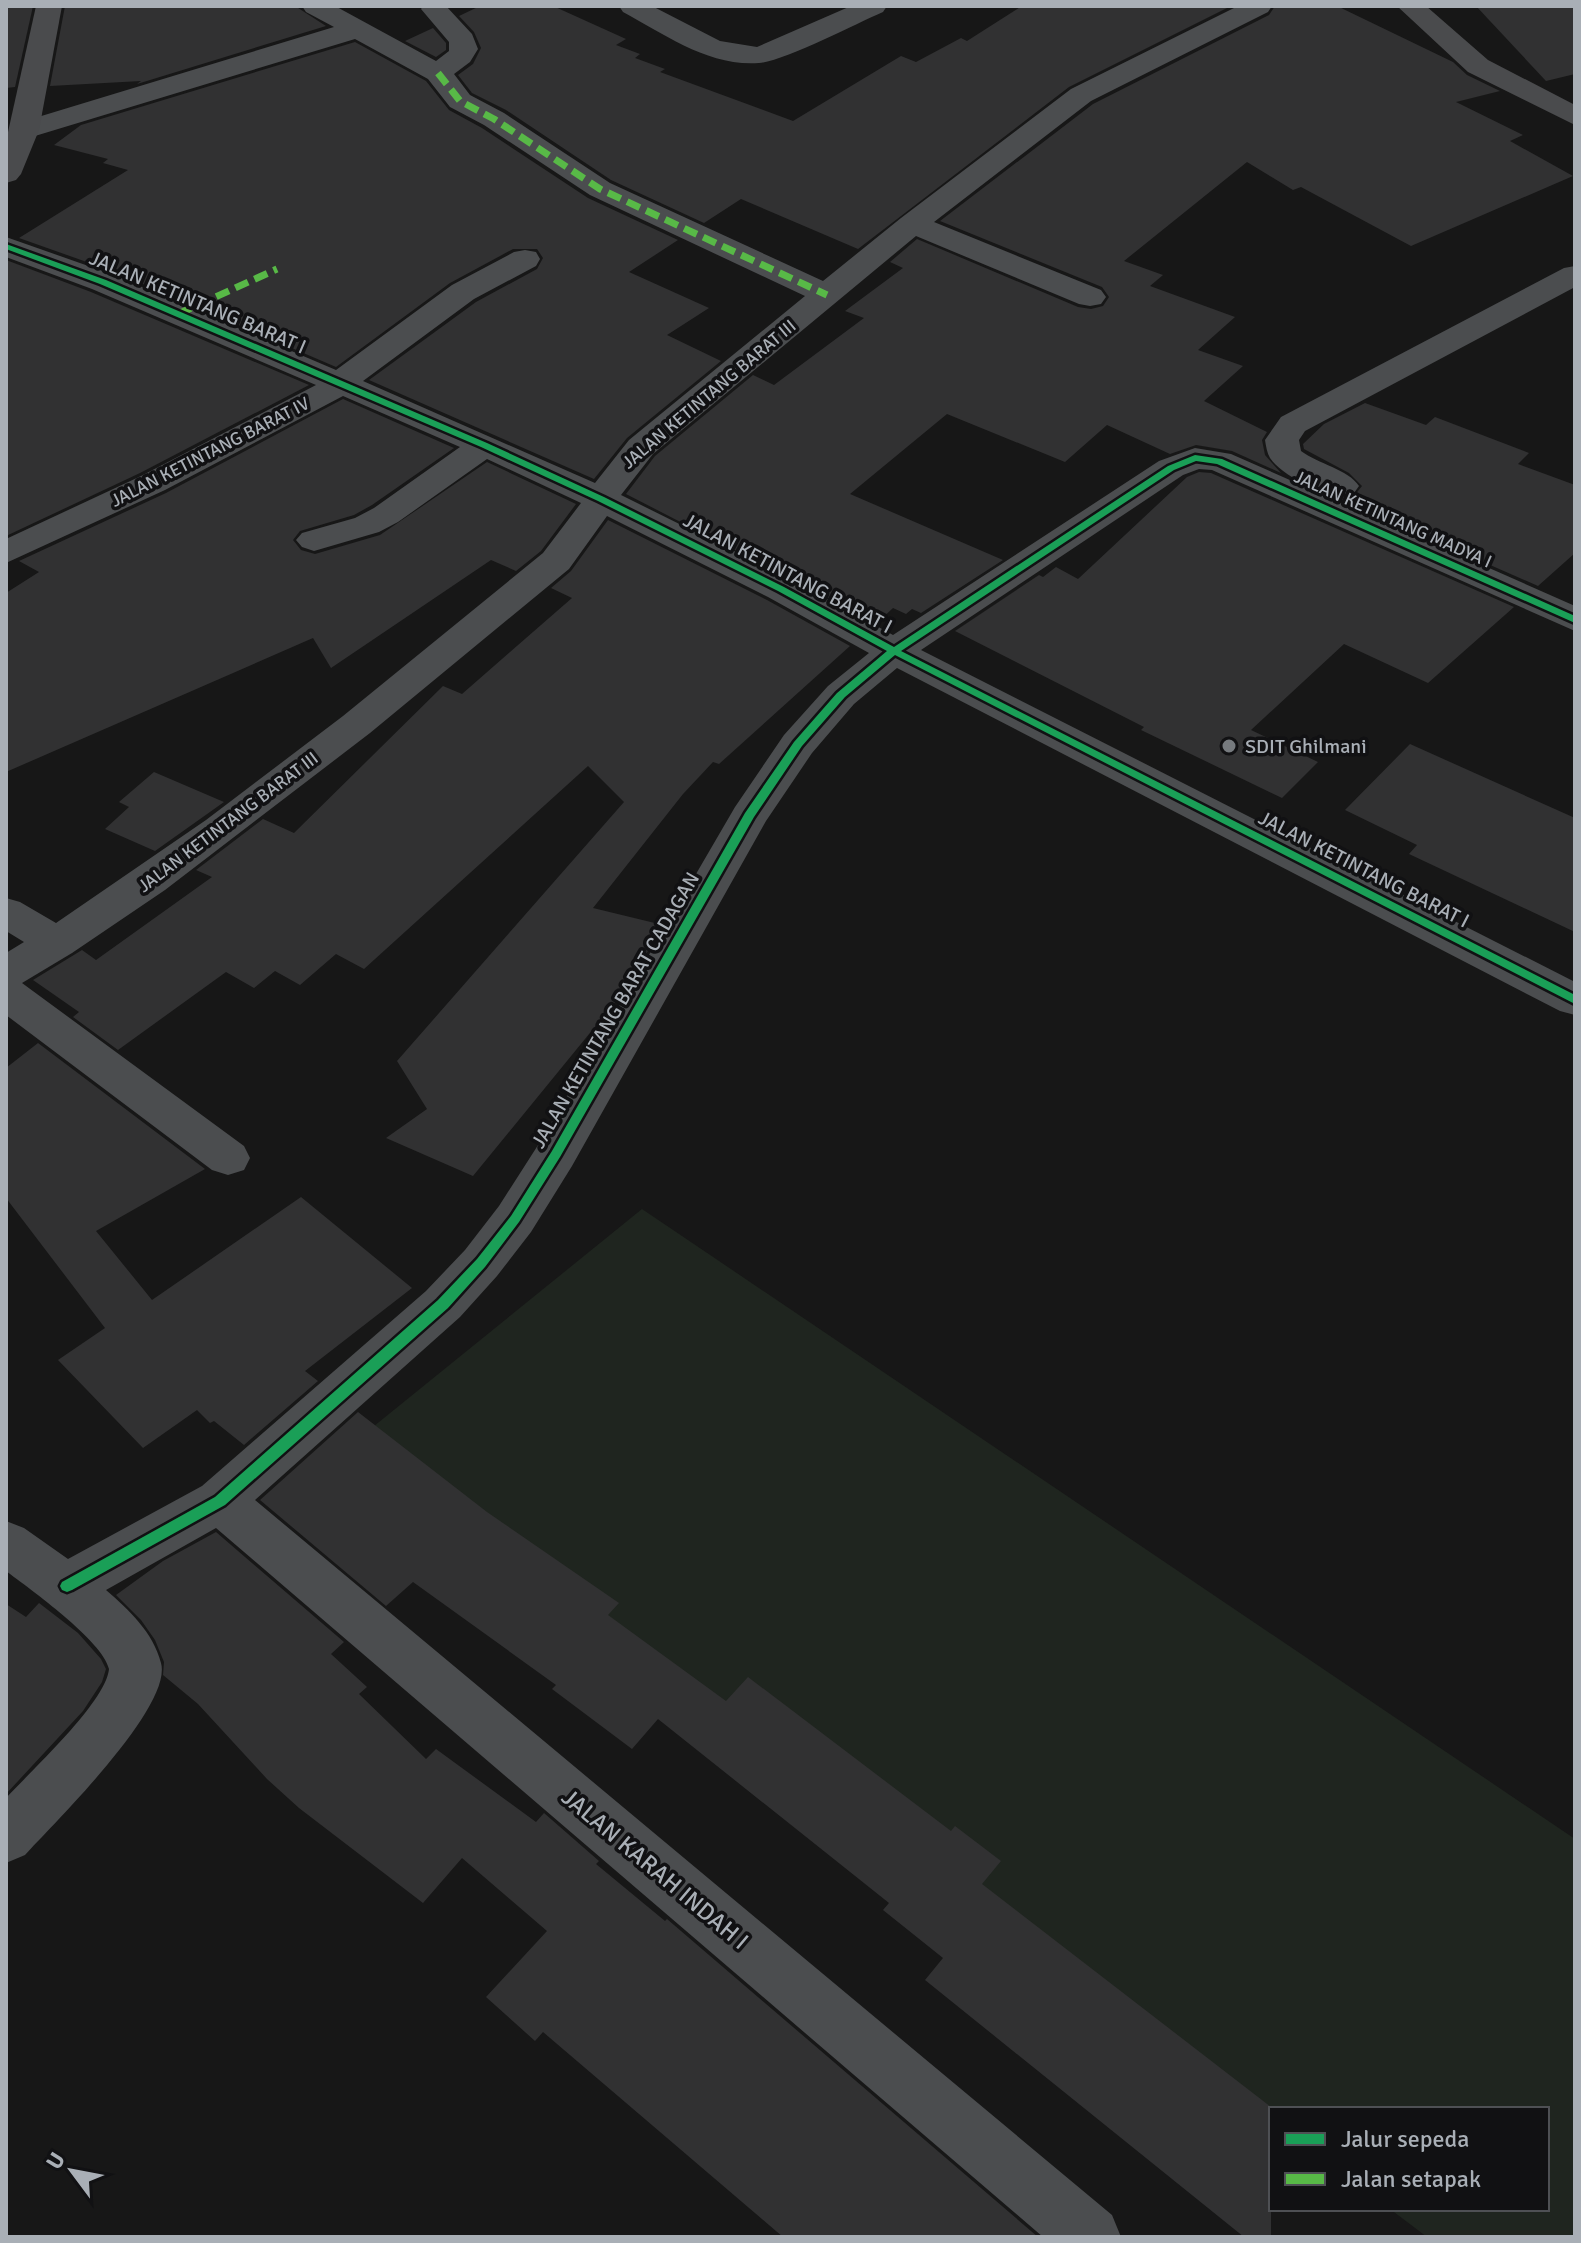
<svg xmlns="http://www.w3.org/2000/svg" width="1581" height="2243" font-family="Signika,sans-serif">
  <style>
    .green { fill: #1f251f }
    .building { fill: #313132 }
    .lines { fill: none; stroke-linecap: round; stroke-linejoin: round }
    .street { fill: #4b4d4f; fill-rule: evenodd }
    .secondary { fill: #4a4b4d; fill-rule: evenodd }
    .quiet { stroke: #58b947; stroke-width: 7; stroke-dasharray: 14 7; stroke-linecap: butt }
    .cycleway-casing { stroke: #111113; stroke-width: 5 }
    .cycleway { fill: #1a9f57; fill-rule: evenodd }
    .poi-dot { fill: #767a7e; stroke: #111113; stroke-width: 3 }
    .labels { text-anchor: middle; stroke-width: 7; stroke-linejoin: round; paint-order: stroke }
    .far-street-label { font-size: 18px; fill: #a9afb6; stroke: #111113 }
    .street-label { font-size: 20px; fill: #a9afb6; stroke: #111113 }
    .poi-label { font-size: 20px; fill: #a9afb6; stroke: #111113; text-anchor: start }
    .near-street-label { font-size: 24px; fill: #a9afb6; stroke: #111113 }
  </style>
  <rect width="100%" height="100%" fill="#171717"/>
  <!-- green -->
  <path class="green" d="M642 1209 1575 1839V2237H1427L1390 2209H1547V2109H1271L358 1439Z"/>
  <!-- building -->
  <g class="building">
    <path d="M6 6H33L15 87 6 88Z"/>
    <path d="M65 6H295L326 26 137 84 141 81 50 86Z"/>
    <path d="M480 6H553L626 39 616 45 640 54 635 58 665 69 660 72 793 121 901 56 916 62 961 38 967 41 1022 6H1231L1069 87 858 249 741 199 704 223 611 180 506 110 472 93 458 75 473 64 481 48 474 32 459 16Z"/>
    <path d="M1275 6H1337L1453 62 1467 75 1500 91 1456 102 1523 135 1510 141 1573 176 1411 246 1301 187 1293 190 1247 162 1124 261 1163 275 1150 286 1235 317 1198 350 1243 366 1204 401 1267 432 1262 440 1265 455 1281 473 1232 451 1196 445 1170 454 1107 425 1065 462 947 414 850 494 1003 560 921 613 912 609 906 614 893 608 877 623 626 494 655 456 753 375 774 385 864 318 845 311 903 268 890 262 917 239 1078 307 1091 309 1103 306 1109 297 1102 287 940 221 1093 104 1269 15Z"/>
    <path d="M1476 6H1575V74L1546 81Z"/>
    <path d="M433 28 446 43V50L436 57 405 41Z"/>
    <path d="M355 42 426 81 449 110 482 128 588 198 678 240 629 272 709 308 667 335 721 361 627 438 594 479 369 380 476 302 537 269 543 258 537 249H513L450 283 336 367 115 272 19 238 128 170 103 163 108 159 54 145 81 125Z"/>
    <path d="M6 260 91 292 309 385 140 473 6 536Z"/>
    <path d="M343 399 454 448 372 505 354 515 300 531 293 540 301 550 315 554 380 535 487 462 576 504 541 551 516 571 491 560 331 668 313 638 6 772V593L39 572 19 561 166 493Z"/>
    <path d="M1365 403 1426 425 1435 417 1529 453 1518 464 1575 485V553L1538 586 1333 496H1354L1362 486 1349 473 1304 449 1303 444 1324 424Z"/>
    <path d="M1199 472 1211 473 1514 607 1428 683 1344 644 1251 730 1318 762 1282 798 1141 730 1144 727 955 631 1039 575 1043 577 1056 567 1078 579 1187 477Z"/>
    <path d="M608 520 767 600 850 646 719 764 713 762 683 794 593 908 663 925 625 990 473 1176 386 1138 427 1109 397 1061 624 802 588 766 364 969 336 954 300 985 275 971 254 988 226 972 118 1050 73 1017 79 1012 33 980 82 950 96 960 212 877 196 870 263 819 294 833 443 686 462 694 572 598 551 588 571 571Z"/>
    <path d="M1410 744 1575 818V932L1409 854 1417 845 1345 810Z"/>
    <path d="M154 772 224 802 155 851 105 829 129 807 119 802Z"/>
    <path d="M38 1043 205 1169 96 1231 152 1300 301 1197 412 1288 305 1371 318 1381 244 1445 214 1421 210 1423 197 1410 143 1448 58 1360 105 1328 6 1198V1068Z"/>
    <path d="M358 1412 487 1512 619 1603 608 1615 726 1701 748 1677 951 1831 955 1826 1001 1861 982 1884 1271 2107V2237H1244L925 1980 943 1958 883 1910 889 1903 658 1719 632 1749 552 1689 556 1685 413 1582 386 1606 260 1500Z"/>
    <path d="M216 1532 344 1642 331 1654 367 1687 359 1694 426 1759 436 1749 536 1822 544 1813 599 1861 596 1864 665 1921 667 1919 1038 2237H783L543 2032 535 2041 486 1997 547 1931 462 1858 423 1903 299 1808 267 1779 198 1704 163 1675 164 1662 155 1640 141 1620 116 1595 163 1561Z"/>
    <path d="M39 1603 78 1633 101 1659 106 1669 102 1682 83 1711 6 1794V1604L26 1617Z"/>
  </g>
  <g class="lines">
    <!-- street -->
    <g class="street">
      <path d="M302 6H335L436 61 449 51V42L421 9 423 6H446L472 34 478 49 470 62 454 74 470 95 504 113 610 183 823 281 901 218 1071 89 1238 6H1272L1268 12 1091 101 934 222 1101 290 1106 297 1101 304 1090 306 1079 304 916 236 653 454 621 495 794 581 893 635 1159 461 1195 448 1231 454 1575 606V631L1212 470 1199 469 1183 475 921 650 1575 982V1015L1560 1011 897 668 854 704 812 753 766 821 572 1166 531 1232 497 1276 460 1317 255 1500 1112 2215 1121 2237H1043L216 1528 106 1590C129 1610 153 1632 161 1663 173 1707 55 1822 25 1855L6 1863V1798C31 1771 106 1702 109 1669 103 1641 30 1589 6 1571V1521L24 1528 68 1559 202 1486 426 1291 465 1250 499 1206 540 1142 735 807 784 735 828 686 869 653 768 597 607 516 569 569 370 733 165 890 72 953 22 983 244 1146 250 1158 244 1170 228 1175 212 1170 6 1015V953L24 942 6 931V898L20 902 56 923 206 820 343 716 543 553 581 503 487 459 398 522 379 532 314 551 302 547 296 540 302 533 355 518 374 508 460 447 343 396 165 490 6 563V539L141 476 316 385 92 289 6 257V237L114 275 336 370 452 285 514 252 525 250 536 252 540 259 536 266 474 299 363 381 595 483 629 440 805 296 590 195 484 125 450 107 428 79 355 39 35 136 25 139 15 136 11 130 15 124 334 27 306 12Z"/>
      <path d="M619 6H652L720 41 757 47 851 6H887L883 12C855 24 785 61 759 63 709 67 664 34 623 12Z"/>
      <path d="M1575 266V287L1305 431 1299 440 1301 451C1318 464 1348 469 1359 486L1354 493C1332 499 1283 478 1270 458 1267 453 1266 446 1265 440L1281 417 1564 268Z"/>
    </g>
    <!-- secondary -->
    <g class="secondary">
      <path d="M36 6H62L39 130 21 174 16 180 6 183V141Z"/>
      <path d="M1397 6H1426L1488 60 1575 105V125L1468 72Z"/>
    </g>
    <!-- quiet -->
    <g class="quiet">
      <path d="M438 73 460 101 494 119 600 189 827 295"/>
      <path d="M178 314 277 269"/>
    </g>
    <defs>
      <path id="cycleway" d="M6 244 106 280 487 443 604 497 784 587 894 647 1168 466 1195 455 1222 459 1575 616V623L1217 464 1196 461 1174 470 901 651 1575 995V1004L895 655 845 697 802 746 754 817 560 1157 519 1222 485 1267 448 1308 225 1505 72 1590 67 1592 62 1590 60 1586 62 1582 215 1497 438 1300 477 1259 511 1216 552 1151 745 813 794 742 837 693 887 651 778 591 598 501 481 447 100 284 6 249Z"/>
    </defs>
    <!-- cycleway casing -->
    <use href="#cycleway" class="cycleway-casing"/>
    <!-- cycleway -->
    <use href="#cycleway" class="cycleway"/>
  </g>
  <!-- markers -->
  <circle class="poi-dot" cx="1229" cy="746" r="8"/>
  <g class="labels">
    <!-- far-street labels -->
    <g class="far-street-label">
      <text transform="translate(709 394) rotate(-40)" y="6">JALAN KETINTANG BARAT III</text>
      <text transform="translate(210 452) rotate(-27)" y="6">JALAN KETINTANG BARAT IV</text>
      <text transform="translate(1393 519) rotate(24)" y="6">JALAN KETINTANG MADYA I</text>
      <text transform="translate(228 822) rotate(-37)" y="6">JALAN KETINTANG BARAT III</text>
    </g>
    <!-- street labels -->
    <g class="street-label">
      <text transform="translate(198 302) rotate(23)" y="7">JALAN KETINTANG BARAT I</text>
      <text transform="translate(788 573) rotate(28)" y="7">JALAN KETINTANG BARAT I</text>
      <text transform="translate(1364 869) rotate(27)" y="7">JALAN KETINTANG BARAT I</text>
      <text transform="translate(615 1010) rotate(-60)" y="7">JALAN KETINTANG BARAT CADAGAN</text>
    </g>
    <!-- poi labels -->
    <g class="poi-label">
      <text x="1245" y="753">SDIT Ghilmani</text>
    </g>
    <!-- near-street labels -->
    <g class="near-street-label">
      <text transform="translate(655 1869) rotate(40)" y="8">JALAN KARAH INDAH I</text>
    </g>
  </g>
  <!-- border -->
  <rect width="1581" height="2243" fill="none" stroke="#a9afb6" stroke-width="16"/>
  <!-- legend -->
  <rect x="1269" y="2107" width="280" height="104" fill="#111113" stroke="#4e5054" stroke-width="2"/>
  <rect x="1285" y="2133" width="40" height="12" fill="#1a9f57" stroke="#4e5054" stroke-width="2"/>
  <text x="1341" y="2147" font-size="24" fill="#a9afb6">Jalur sepeda</text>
  <rect x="1285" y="2173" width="40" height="12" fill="#58b947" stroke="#4e5054" stroke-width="2"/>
  <text x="1341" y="2187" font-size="24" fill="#a9afb6">Jalan setapak</text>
  <!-- north arrow -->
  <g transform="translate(72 2171) rotate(302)" stroke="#111113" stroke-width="6" paint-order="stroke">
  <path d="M0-6L14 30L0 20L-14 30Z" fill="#a9afb6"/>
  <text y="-12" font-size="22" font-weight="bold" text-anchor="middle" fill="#a9afb6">U</text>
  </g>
</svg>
